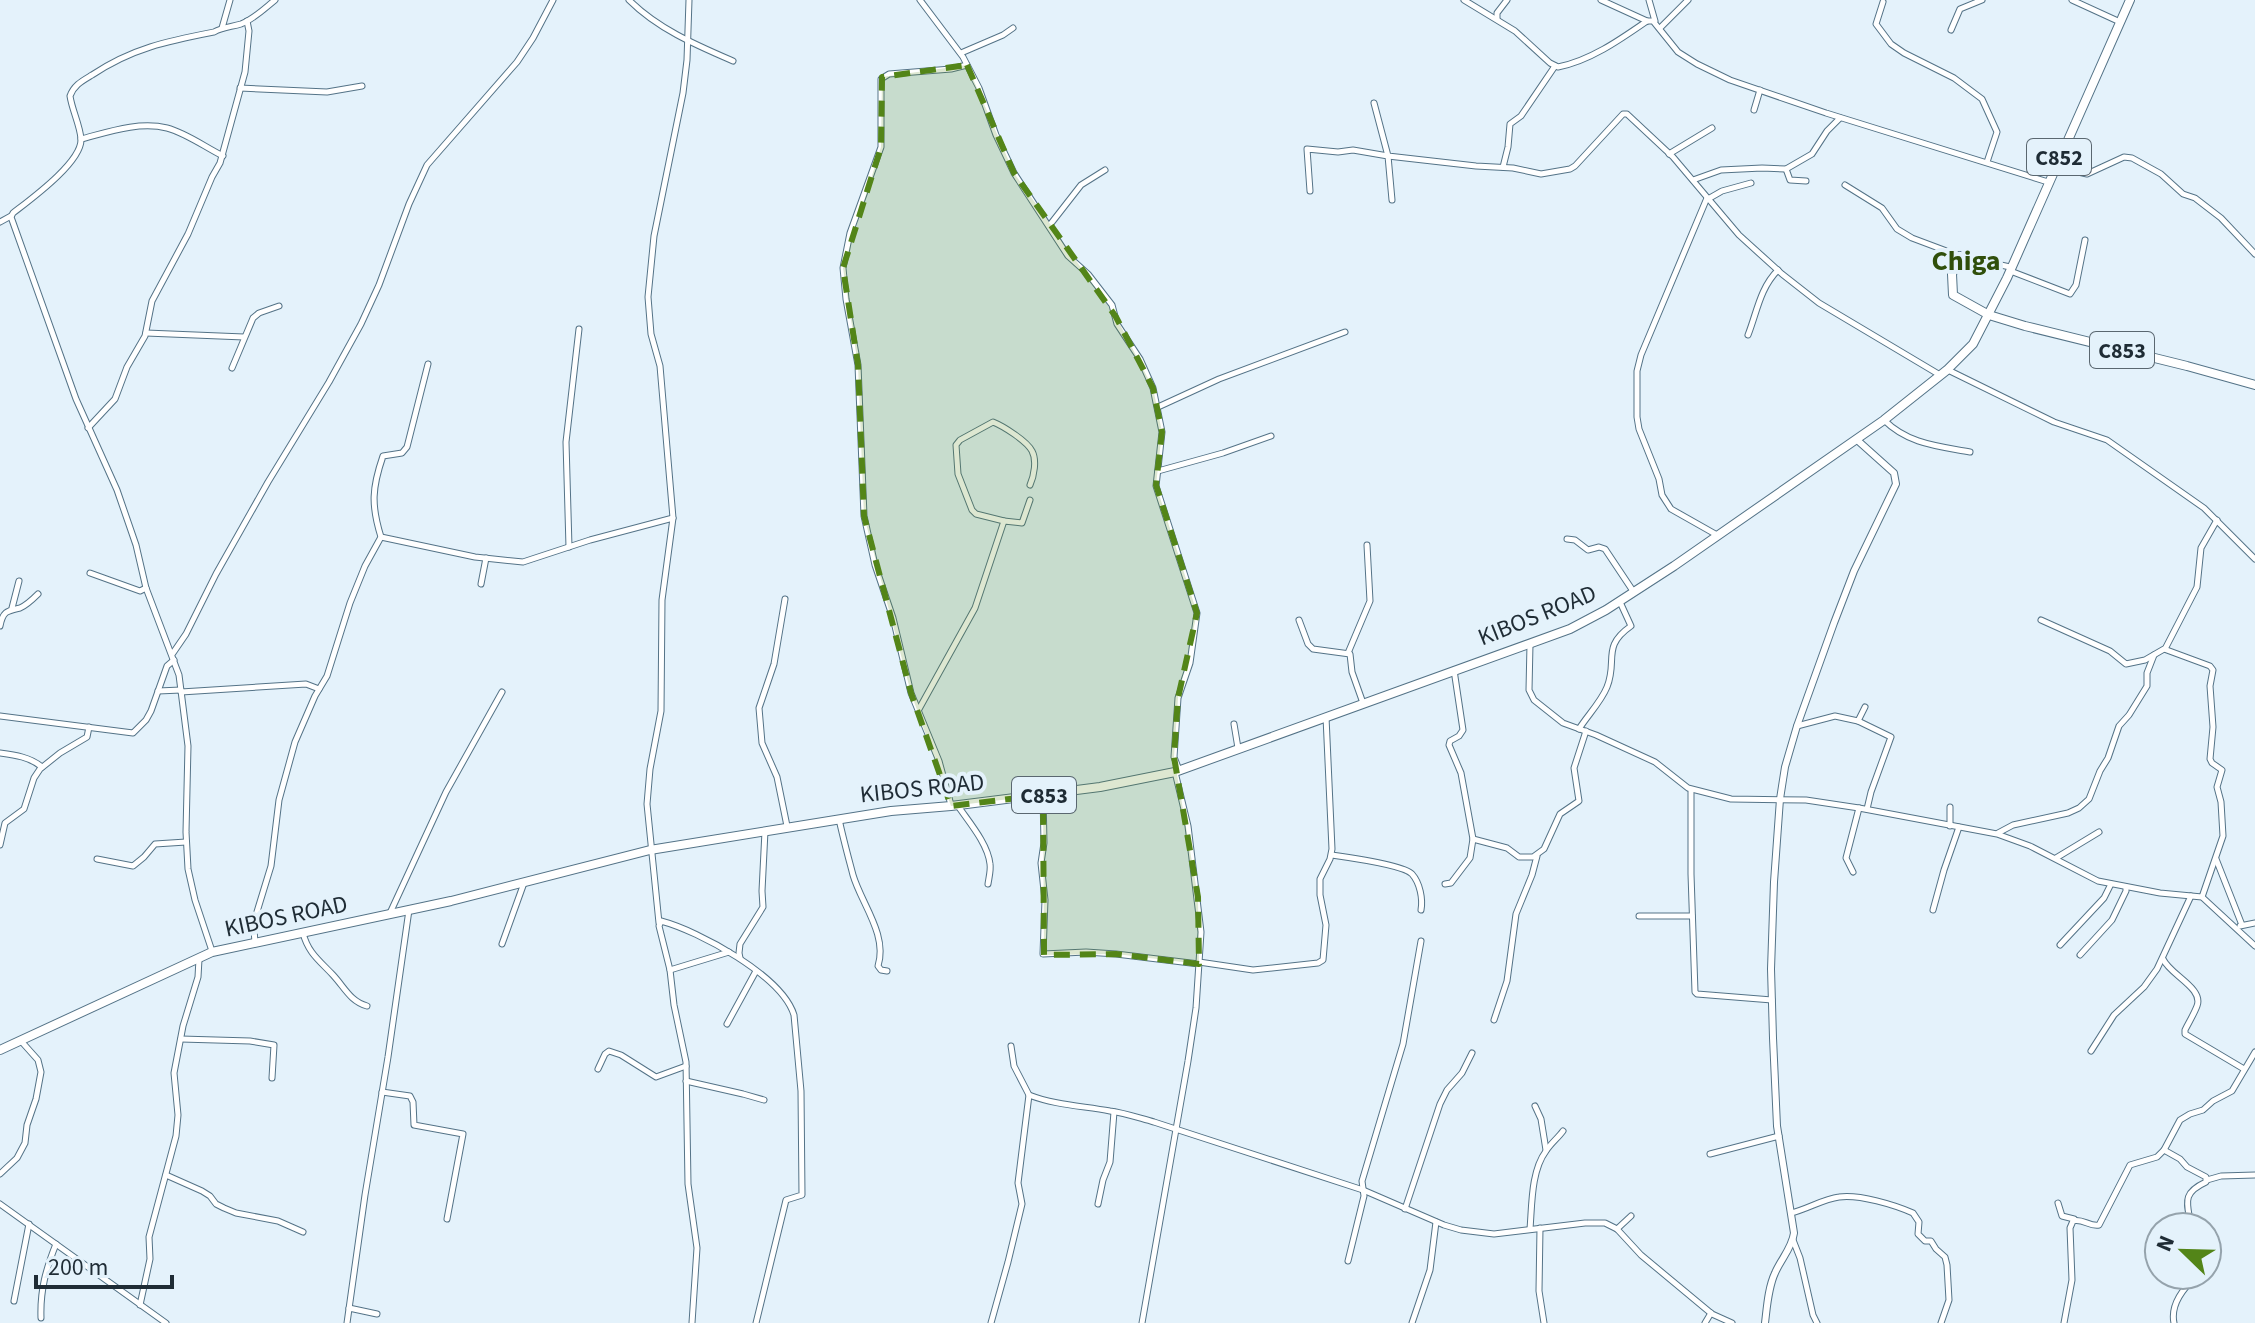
<svg xmlns="http://www.w3.org/2000/svg" width="2255" height="1323" font-family="'Source Sans 3',sans-serif">
  <style>
    .lines { fill: none; stroke-linecap: round; stroke-linejoin: round }
    .minor-casing { stroke: #547387; stroke-width: 7 }
    .tertiary-casing { stroke: #547387; stroke-width: 8 }
    .primary-casing { stroke: #547387; stroke-width: 10 }
    .minor { stroke: #fff; stroke-width: 5 }
    .tertiary { stroke: #fff; stroke-width: 6 }
    .primary { stroke: #fff; stroke-width: 8 }
    .marked { fill: #538518; fill-opacity: 0.2; stroke: #538518; stroke-width: 6; stroke-dasharray: 16 10; stroke-linejoin: round }
    .labels { text-anchor: middle; stroke-width: 8; stroke-linejoin: round; paint-order: stroke }
    .shield { fill: #e4f2fb; stroke: #5a6770; stroke-width: 2 }
    .shield-label { font-size: 22px; font-weight: bold; fill: #1f2c35 }
    .street-label { font-size: 24px; fill: #1f2c35; stroke: #e4f2fb }
    .quarter-label { font-size: 28px; font-weight: bold; fill: #304f0b; stroke: #e4f2fb }
  </style>
  <rect width="100%" height="100%" fill="#e4f2fb"/>
  <g class="lines">
    <defs>
      <g id="minor">
        <path d="M629 0C658 29 696 45 733 61"/>
        <path d="M920 0 963 57 979 88 996 135 1014 173 1068 256 1088 274 1112 305 1117 324 1140 359 1153 388 1162 432 1156 486 1197 613 1190 663 1178 698 1174 757 1179 770"/>
        <path d="M1464 0 1515 31 1550 63 1558 67C1590 61 1621 39 1647 21H1653L1678 52 1697 64 1730 80 1826 113 2048 182"/>
        <path d="M1601 0 1647 21"/>
        <path d="M1649 0 1655 21"/>
        <path d="M2072 0 2120 22"/>
        <path d="M1883 2 1876 24 1891 44 1904 53 1954 78 1982 99 1997 132 1987 162"/>
        <path d="M1497 19V13L1507 0"/>
        <path d="M222 28 230 0"/>
        <path d="M1660 28 1688 0"/>
        <path d="M1951 30 1960 9 1982 0"/>
        <path d="M961 53 1003 35 1013 28"/>
        <path d="M240 88 327 92 362 86"/>
        <path d="M1374 103 1388 156 1476 166 1513 168 1541 174 1570 169 1575 166 1623 114H1627L1673 157 1739 235 1782 274 1819 303 1940 375"/>
        <path d="M1754 110 1760 90"/>
        <path d="M81 139C108 132 139 121 167 128 186 133 205 147 223 156"/>
        <path d="M1669 154 1712 128"/>
        <path d="M1503 167 1508 147 1510 124 1521 116 1555 66"/>
        <path d="M2056 167 2087 174 2124 157 2132 158 2161 174 2183 194 2195 198 2221 218 2255 254"/>
        <path d="M1786 169 1790 180 1806 181"/>
        <path d="M1693 180 1721 170 1762 168 1786 169 1812 154 1827 131 1840 118"/>
        <path d="M1845 185 1882 208 1897 229 1912 238 1960 256 2010 267 2013 272 2070 294 2076 285 2085 240"/>
        <path d="M1310 191 1307 149 1338 152 1353 150 1388 156 1392 200"/>
        <path d="M1707 198 1641 355 1637 371V417L1639 429 1659 479 1662 495 1671 509 1717 535"/>
        <path d="M1708 199 1722 191 1751 183"/>
        <path d="M0 222 11 216"/>
        <path d="M1049 226 1081 185 1105 170"/>
        <path d="M146 333 244 337"/>
        <path d="M1748 335C1757 312 1760 288 1778 270"/>
        <path d="M232 368 253 318 259 313 279 306"/>
        <path d="M1948 370 2054 422 2107 440 2204 508 2255 559"/>
        <path d="M1158 407 1219 379 1345 332"/>
        <path d="M1884 420C1908 444 1938 446 1970 452"/>
        <path d="M88 428 115 399 127 367 145 336 152 301 188 234 212 177 220 163 245 72 249 31 247 21"/>
        <path d="M1158 471 1223 453 1271 436"/>
        <path d="M1004 521 976 514 972 510 958 474 956 445 960 440 993 422C1003 426 1027 441 1032 451 1037 460 1034 476 1030 485"/>
        <path d="M381 537 475 557 523 562 590 540 673 518"/>
        <path d="M1567 539 1575 540 1588 550 1599 547 1605 549 1633 591"/>
        <path d="M569 547 566 442 579 329"/>
        <path d="M90 573 140 591 146 588"/>
        <path d="M481 584 486 558"/>
        <path d="M785 599 774 664 759 708 762 743 777 777 787 826"/>
        <path d="M12 608 19 581"/>
        <path d="M1299 620 1308 644 1313 649 1350 654 1352 672 1363 703"/>
        <path d="M2041 620 2110 651 2126 664 2145 660 2164 649 2210 666 2213 670 2210 686 2213 727 2210 759 2212 763 2222 770 2217 787 2221 802 2223 836 2202 897"/>
        <path d="M0 626C3 611 7 611 20 608 27 605 33 599 38 594"/>
        <path d="M1530 644 1529 690 1534 700 1563 723 1596 735 1655 762 1688 788 1731 799 1806 800 1859 808 1997 834 2030 846 2098 881 2160 893 2202 897 2255 946"/>
        <path d="M2165 649 2197 587 2201 548 2217 520"/>
        <path d="M173 653 186 634 216 574 268 482 329 382 361 324 379 285 409 204 427 165 517 62 533 38 553 0"/>
        <path d="M1348 653 1370 601 1367 545"/>
        <path d="M158 691 181 690"/>
        <path d="M181 692 306 684 319 689"/>
        <path d="M919 709 975 608 1004 521 1022 523 1030 500"/>
        <path d="M0 716 133 733 146 720 151 711 167 666 174 660"/>
        <path d="M1858 721 1891 737 1871 792 1867 809"/>
        <path d="M1234 724 1238 748"/>
        <path d="M1797 726 1835 716 1858 721 1865 707"/>
        <path d="M1579 729C1587 716 1601 702 1607 687 1618 660 1601 647 1631 626L1620 602"/>
        <path d="M0 753C15 755 30 757 42 767"/>
        <path d="M1691 790V874L1695 992 1697 994 1772 1000"/>
        <path d="M1043 795 1044 843 1041 863 1045 900 1043 954 1086 952 1116 954 1199 964"/>
        <path d="M951 805 939 761 911 693 893 618 875 565 864 516 858 365 846 299 843 268 850 233 881 147V79L889 74 951 69 967 65"/>
        <path d="M958 806C969 822 988 844 990 864 991 870 989 877 988 884"/>
        <path d="M839 819C843 838 848 856 853 875 861 903 888 935 878 966L881 970 887 971"/>
        <path d="M1950 826V807"/>
        <path d="M1998 833 2013 825 2068 813 2079 808 2089 799 2100 771 2108 758 2119 726 2129 715 2147 686V673L2154 655"/>
        <path d="M1473 839 1507 848 1519 857H1533L1544 849 1560 814 1579 801 1574 768 1586 731"/>
        <path d="M0 845 5 823 24 809 34 778 40 769 60 753 87 737 89 727"/>
        <path d="M1332 855C1346 857 1404 865 1412 874 1420 883 1423 899 1421 910"/>
        <path d="M2056 858 2099 832"/>
        <path d="M97 859 133 866 144 857 155 844 186 842"/>
        <path d="M2216 859 2242 925"/>
        <path d="M1853 872 1846 858 1859 808"/>
        <path d="M1445 884 1451 883 1470 858 1473 839 1461 773 1449 745 1450 741 1459 736 1463 730 1454 670"/>
        <path d="M1933 910 1944 870 1959 827"/>
        <path d="M390 913 446 792 502 692"/>
        <path d="M1639 916H1692"/>
        <path d="M659 923 647 804 650 769 661 711 662 600 673 518 660 366 651 334 648 297 654 236 683 93 687 60 689 0"/>
        <path d="M2240 926 2255 923"/>
        <path d="M303 933C308 953 320 961 333 975 345 988 350 1001 367 1006"/>
        <path d="M255 943 254 929 256 915 271 866 279 800 295 742 315 696 327 676 350 603 365 566 381 537C371 505 372 488 383 456L402 453 407 447 428 364"/>
        <path d="M502 944 524 883"/>
        <path d="M2060 945 2104 898 2111 884"/>
        <path d="M212 951 195 900 188 869 186 832 188 746 179 675 146 588 136 545 117 490 76 399 11 217 13 213C31 199 82 162 81 139 80 125 72 110 70 96 74 85 82 81 92 75 132 48 168 41 214 32 223 27 231 27 241 24 254 19 264 9 275 0"/>
        <path d="M2080 955 2112 920 2126 891V887"/>
        <path d="M740 958 739 953 740 944 763 907 762 891 765 831"/>
        <path d="M2163 959C2170 975 2204 988 2197 1006 2194 1014 2189 1022 2185 1030V1034L2244 1069"/>
        <path d="M1199 962 1253 970 1318 963 1323 960 1326 925 1320 895V879L1330 859 1332 849 1326 717"/>
        <path d="M670 970 729 952"/>
        <path d="M1494 1020 1507 981 1516 914 1532 875 1537 856"/>
        <path d="M727 1024 756 971"/>
        <path d="M181 1039 250 1041 274 1045 272 1078"/>
        <path d="M1011 1046 1014 1066 1029 1095C1055 1105 1083 1106 1110 1111 1125 1113 1139 1118 1154 1122L1363 1190 1444 1225 1461 1230 1494 1234 1585 1223H1605L1617 1229 1641 1255 1712 1314 1732 1323"/>
        <path d="M2091 1051 2114 1015 2144 987 2157 969 2191 896"/>
        <path d="M598 1069 605 1054 609 1051 621 1055 656 1077 686 1066"/>
        <path d="M686 1081 743 1094 764 1100"/>
        <path d="M382 1092 410 1096 413 1102 414 1125 463 1134 447 1219"/>
        <path d="M1535 1106 1541 1119 1546 1150"/>
        <path d="M2164 1150 2180 1159 2187 1167 2206 1177V1182C2180 1194 2188 1204 2191 1227"/>
        <path d="M1710 1154 1779 1136"/>
        <path d="M0 1174 17 1158 25 1143 27 1125 36 1099 41 1072 38 1060 21 1041"/>
        <path d="M166 1175 202 1191 210 1196 216 1204 224 1208 236 1213 278 1221 303 1232"/>
        <path d="M2207 1180 2221 1176 2255 1175"/>
        <path d="M2058 1203 2062 1216 2074 1219"/>
        <path d="M0 1204 166 1323"/>
        <path d="M1098 1204 1103 1180 1110 1162 1114 1112"/>
        <path d="M1405 1209 1440 1104 1447 1090 1462 1073 1472 1053"/>
        <path d="M1791 1213C1808 1209 1823 1199 1839 1197 1859 1194 1895 1205 1913 1213L1919 1222 1918 1234 1925 1241H1931L1936 1249 1945 1257 1947 1265 1949 1300 1941 1323"/>
        <path d="M1540 1228 1539 1291 1544 1323"/>
        <path d="M1530 1229C1532 1205 1531 1171 1546 1151 1551 1143 1558 1138 1563 1131"/>
        <path d="M1617 1229 1631 1216"/>
        <path d="M1793 1240 1800 1258 1813 1315 1817 1323"/>
        <path d="M1348 1261 1364 1196 1362 1181 1403 1044 1421 941"/>
        <path d="M14 1301 29 1224"/>
        <path d="M140 1305 150 1259 149 1237 176 1136 178 1115 174 1073 183 1026 198 977 199 959"/>
        <path d="M349 1308 377 1314"/>
        <path d="M41 1318C40 1290 46 1269 56 1244"/>
        <path d="M347 1323 365 1195 388 1057 409 910"/>
        <path d="M692 1323 697 1248 688 1184 686 1062 674 1005 670 970 659 926 661 921C699 931 782 976 794 1015L801 1091 802 1195 786 1200 756 1323"/>
        <path d="M991 1323 1008 1262 1022 1204 1018 1183 1029 1095"/>
        <path d="M1142 1323 1188 1061 1196 1008 1201 932 1188 826 1175 772"/>
        <path d="M1412 1323 1430 1270 1436 1222"/>
        <path d="M1705 1323 1711 1313"/>
        <path d="M2064 1323 2072 1280 2070 1228 2073 1221C2082 1218 2090 1227 2099 1225L2130 1165 2157 1157 2164 1150 2180 1120 2190 1114 2203 1110 2213 1101 2232 1091 2255 1052"/>
        <path d="M2174 1323C2170 1304 2184 1288 2197 1275"/>
      </g>
      <path id="tertiary" d="M1765 1323C1767 1307 1768 1288 1775 1273 1781 1259 1792 1248 1794 1233L1777 1126 1773 1038 1771 969 1774 882 1780 799 1785 767 1797 726 1834 623 1854 571 1896 484 1894 473 1856 439"/>
      <g id="primary">
        <path d="M1960 256 1952 274 1953 295 1989 315 2025 326 2187 366 2255 385"/>
        <path d="M0 1050 212 952 451 901 650 850 891 811 951 806 1100 787 1175 772 1570 629 1606 610 1674 566 1884 420 1947 370 1973 344 2007 278 2130 0"/>
      </g>
    </defs>
    <!-- minor casing -->
    <use href="#minor" class="minor-casing"/>
    <!-- tertiary casing -->
    <use href="#tertiary" class="tertiary-casing"/>
    <!-- primary casing -->
    <use href="#primary" class="primary-casing"/>
    <!-- minor -->
    <use href="#minor" class="minor"/>
    <!-- tertiary -->
    <use href="#tertiary" class="tertiary"/>
    <!-- primary -->
    <use href="#primary" class="primary"/>
  </g>
  <!-- marked area -->
  <path class="marked" d="M967 65 1014 173 1116 317 1153 388 1162 432 1156 485 1197 613 1178 698 1174 757 1198 897 1199 964 1116 954 1044 955 1043 795 951 806 911 693 864 516 858 365 843 268 881 147 882 77Z"/>
  <g class="labels">
    <!-- shield labels -->
    <g class="shield">
      <rect x="2027" y="139" width="64" height="36" rx="6"/>
      <rect x="2090" y="332" width="64" height="36" rx="6"/>
      <rect x="1012" y="777" width="64" height="36" rx="6"/>
    </g>
    <g class="shield-label">
      <text x="2059" y="165">C852</text>
      <text x="2122" y="358">C853</text>
      <text x="1044" y="803">C853</text>
    </g>
    <!-- street labels -->
    <g class="street-label">
      <text transform="translate(1537 615) rotate(-22)" y="8">KIBOS ROAD</text>
      <text transform="translate(922 788) rotate(-6)" y="8">KIBOS ROAD</text>
      <text transform="translate(286 916) rotate(-12)" y="8">KIBOS ROAD</text>
    </g>
    <!-- quarter labels -->
    <g class="quarter-label">
      <text x="1966" y="270">Chiga</text>
    </g>
  </g>
  <!-- north arrow -->
  <g transform="translate(2183 1251) rotate(293)"><circle r="38" fill="#e4f2fb" stroke="#95a3ac" stroke-width="2"/>
  <path d="M0-6L14 30L0 20L-14 30Z" fill="#538518"/>
  <text y="-12" font-size="22" font-weight="bold" text-anchor="middle" fill="#1f2c35">N</text>
  </g>
  <!-- scale -->
  <path d="M36 1275v12h136v-12" fill="none" stroke="#1f2c35" stroke-width="4"/>
  <text x="48" y="1275" font-size="24" fill="#1f2c35" stroke="#e4f2fb" stroke-width="6" paint-order="stroke">200 m</text>
</svg>
